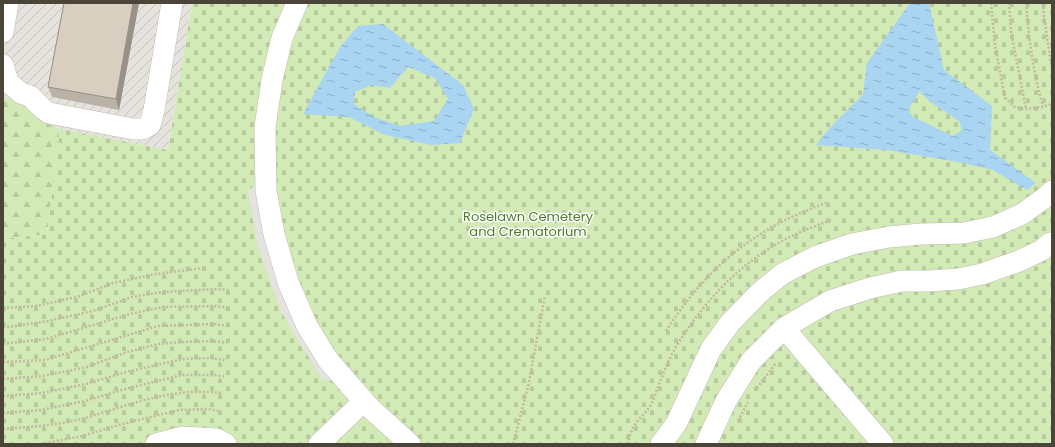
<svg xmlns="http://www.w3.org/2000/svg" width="1055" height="447" font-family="Poppins,sans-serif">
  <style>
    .industrial { fill: url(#industrial-furrows) }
    .forest { fill: url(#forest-firs) }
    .cemetery { fill: url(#cemetery-stones) }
    .parking { fill: #e5e3e0 }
    .water { fill: url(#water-ripples); fill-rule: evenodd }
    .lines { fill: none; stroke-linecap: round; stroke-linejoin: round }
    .minor-casing { stroke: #c2bbae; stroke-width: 22 }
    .path { stroke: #c4b79f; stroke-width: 2.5; stroke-dasharray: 2 2; stroke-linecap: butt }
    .minor { stroke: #fff; stroke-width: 21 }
    .wall { fill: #bab2a6 }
    .shaded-wall { fill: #979187 }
    .building { fill: #d8cfc1; stroke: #979187 }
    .labels { text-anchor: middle; stroke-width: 3; stroke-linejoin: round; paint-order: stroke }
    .park-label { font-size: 13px; fill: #4a7f2a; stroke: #fff }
  </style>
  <defs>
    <pattern id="industrial-furrows" width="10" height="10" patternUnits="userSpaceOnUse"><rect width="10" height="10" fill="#e6e2dd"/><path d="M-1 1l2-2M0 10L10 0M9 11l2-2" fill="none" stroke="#c7c3be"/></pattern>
    <pattern id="forest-firs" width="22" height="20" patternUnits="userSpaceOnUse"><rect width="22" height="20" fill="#d2eab5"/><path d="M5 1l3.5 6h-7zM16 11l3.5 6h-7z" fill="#b6ca9c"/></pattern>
    <pattern id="cemetery-stones" width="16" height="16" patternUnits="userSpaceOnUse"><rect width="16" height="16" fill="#d2eab5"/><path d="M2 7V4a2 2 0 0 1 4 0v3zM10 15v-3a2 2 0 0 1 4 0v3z" fill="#b6ca9c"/></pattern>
    <pattern id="water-ripples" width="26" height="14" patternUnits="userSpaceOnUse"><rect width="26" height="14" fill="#a9d4f2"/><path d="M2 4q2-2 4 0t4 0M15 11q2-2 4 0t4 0" fill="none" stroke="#8caec5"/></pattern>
  </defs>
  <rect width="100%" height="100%" fill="#f6f3ec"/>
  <!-- industrial -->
  <path class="industrial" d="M3 3H192L168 150 60 129 44 122 3 97Z"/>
  <!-- forest -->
  <path class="forest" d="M3 97 31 105 44 122 60 129 47 234 3 239Z"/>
  <!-- cemetery -->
  <path class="cemetery" d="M192 3H1052V444H3V239L47 234 60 129 168 150Z"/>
  <!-- parking -->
  <path class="parking" d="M255 185H272L280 233 333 381 322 379 281 312 257 244 248 191Z"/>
  <!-- water -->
  <g class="water">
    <path d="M910 3H929L944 70 992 106 990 150 1036 183 1027 190 993 170 958 162 887 150 816 145 827 131 863 94 867 63ZM920 91 929 101 959 121 962 130 953 136 913 117 908 110Z"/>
    <path d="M383 24 463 85 474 109 460 143 432 145 385 135 349 117 303 114 340 47 358 26ZM408 67 435 78 448 99 434 121 400 126 374 117 354 104 355 92 371 85 390 88Z"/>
  </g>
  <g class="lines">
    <defs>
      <g id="minor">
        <path d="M297 3 282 38 272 80 265 127 266 191 274 234 288 282 307 326 328 360 369 407 410 444"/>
        <path d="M3 32 8 3"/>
        <path d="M3 65 8 82 21 93 30 96 43 109 49 113 133 129H143L150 125 154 110 172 3"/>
        <path d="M784 328 883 444"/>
        <path d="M156 444 183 437 216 439 226 444"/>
        <path d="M319 444 364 401"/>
        <path d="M661 444 676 424 711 349 730 323 759 293 782 274 815 257 852 244 889 237 921 234 964 233 993 227 1022 214 1047 196 1052 191"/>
        <path d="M706 444 726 401 751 361 784 328 830 301 870 288 902 281H929L958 279 982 274 1019 261 1042 250 1050 243"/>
      </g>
    </defs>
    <!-- minor casing -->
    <use href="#minor" class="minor-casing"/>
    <!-- path -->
    <g class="path">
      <path d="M991 3 995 45 1005 98 1015 107 1024 109 1042 107 1052 104"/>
      <path d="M1009 3 1011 32 1026 109"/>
      <path d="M1026 3C1029 38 1033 73 1043 106"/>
      <path d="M1043 3 1044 16 1052 71"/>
      <path d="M3 308 37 306 80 296 113 283 156 274 203 268"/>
      <path d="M3 327H8L48 321 93 311 132 297 162 292 217 289 228 290"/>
      <path d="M666 331C707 267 755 228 826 203"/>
      <path d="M3 344 46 339 130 314 163 307 215 306 229 308"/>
      <path d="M3 362 45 360 158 326 213 324 228 326"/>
      <path d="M3 379 43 376 87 367 127 352 158 344 184 342 212 341 227 343"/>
      <path d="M757 388 776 363"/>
      <path d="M3 396 42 393 86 384 126 372 183 359 210 358 225 360"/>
      <path d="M3 413 41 410 85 401 125 389 182 375H209L224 376"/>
      <path d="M738 421 748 402"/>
      <path d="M3 429C31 427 58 425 85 418 116 409 147 397 180 393 194 391 209 392 223 393"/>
      <path d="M41 444 82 436 122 424 179 410 206 409 221 411"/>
      <path d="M513 444 528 387 545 296"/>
      <path d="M628 444C629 436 632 428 637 422 642 415 648 411 652 403 656 394 658 385 662 377 667 364 673 350 681 339 707 298 743 261 786 239 801 231 816 226 831 220"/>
    </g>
    <!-- minor -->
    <use href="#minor" class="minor"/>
  </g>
  <!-- wall -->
  <path class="wall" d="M64 3H139L119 110 52 97 48 87Z"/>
  <!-- shaded-wall -->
  <path class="shaded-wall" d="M133 3H139L119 110 116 99Z"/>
  <!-- building -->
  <path class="building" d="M64 3H133L116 99 48 87Z"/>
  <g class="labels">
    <!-- park labels -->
    <g class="park-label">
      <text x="528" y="221">Roselawn Cemetery<tspan x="528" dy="15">and Crematorium</tspan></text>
    </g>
  </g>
  <!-- border -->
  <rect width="1055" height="447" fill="none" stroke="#4b4439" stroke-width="8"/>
</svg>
